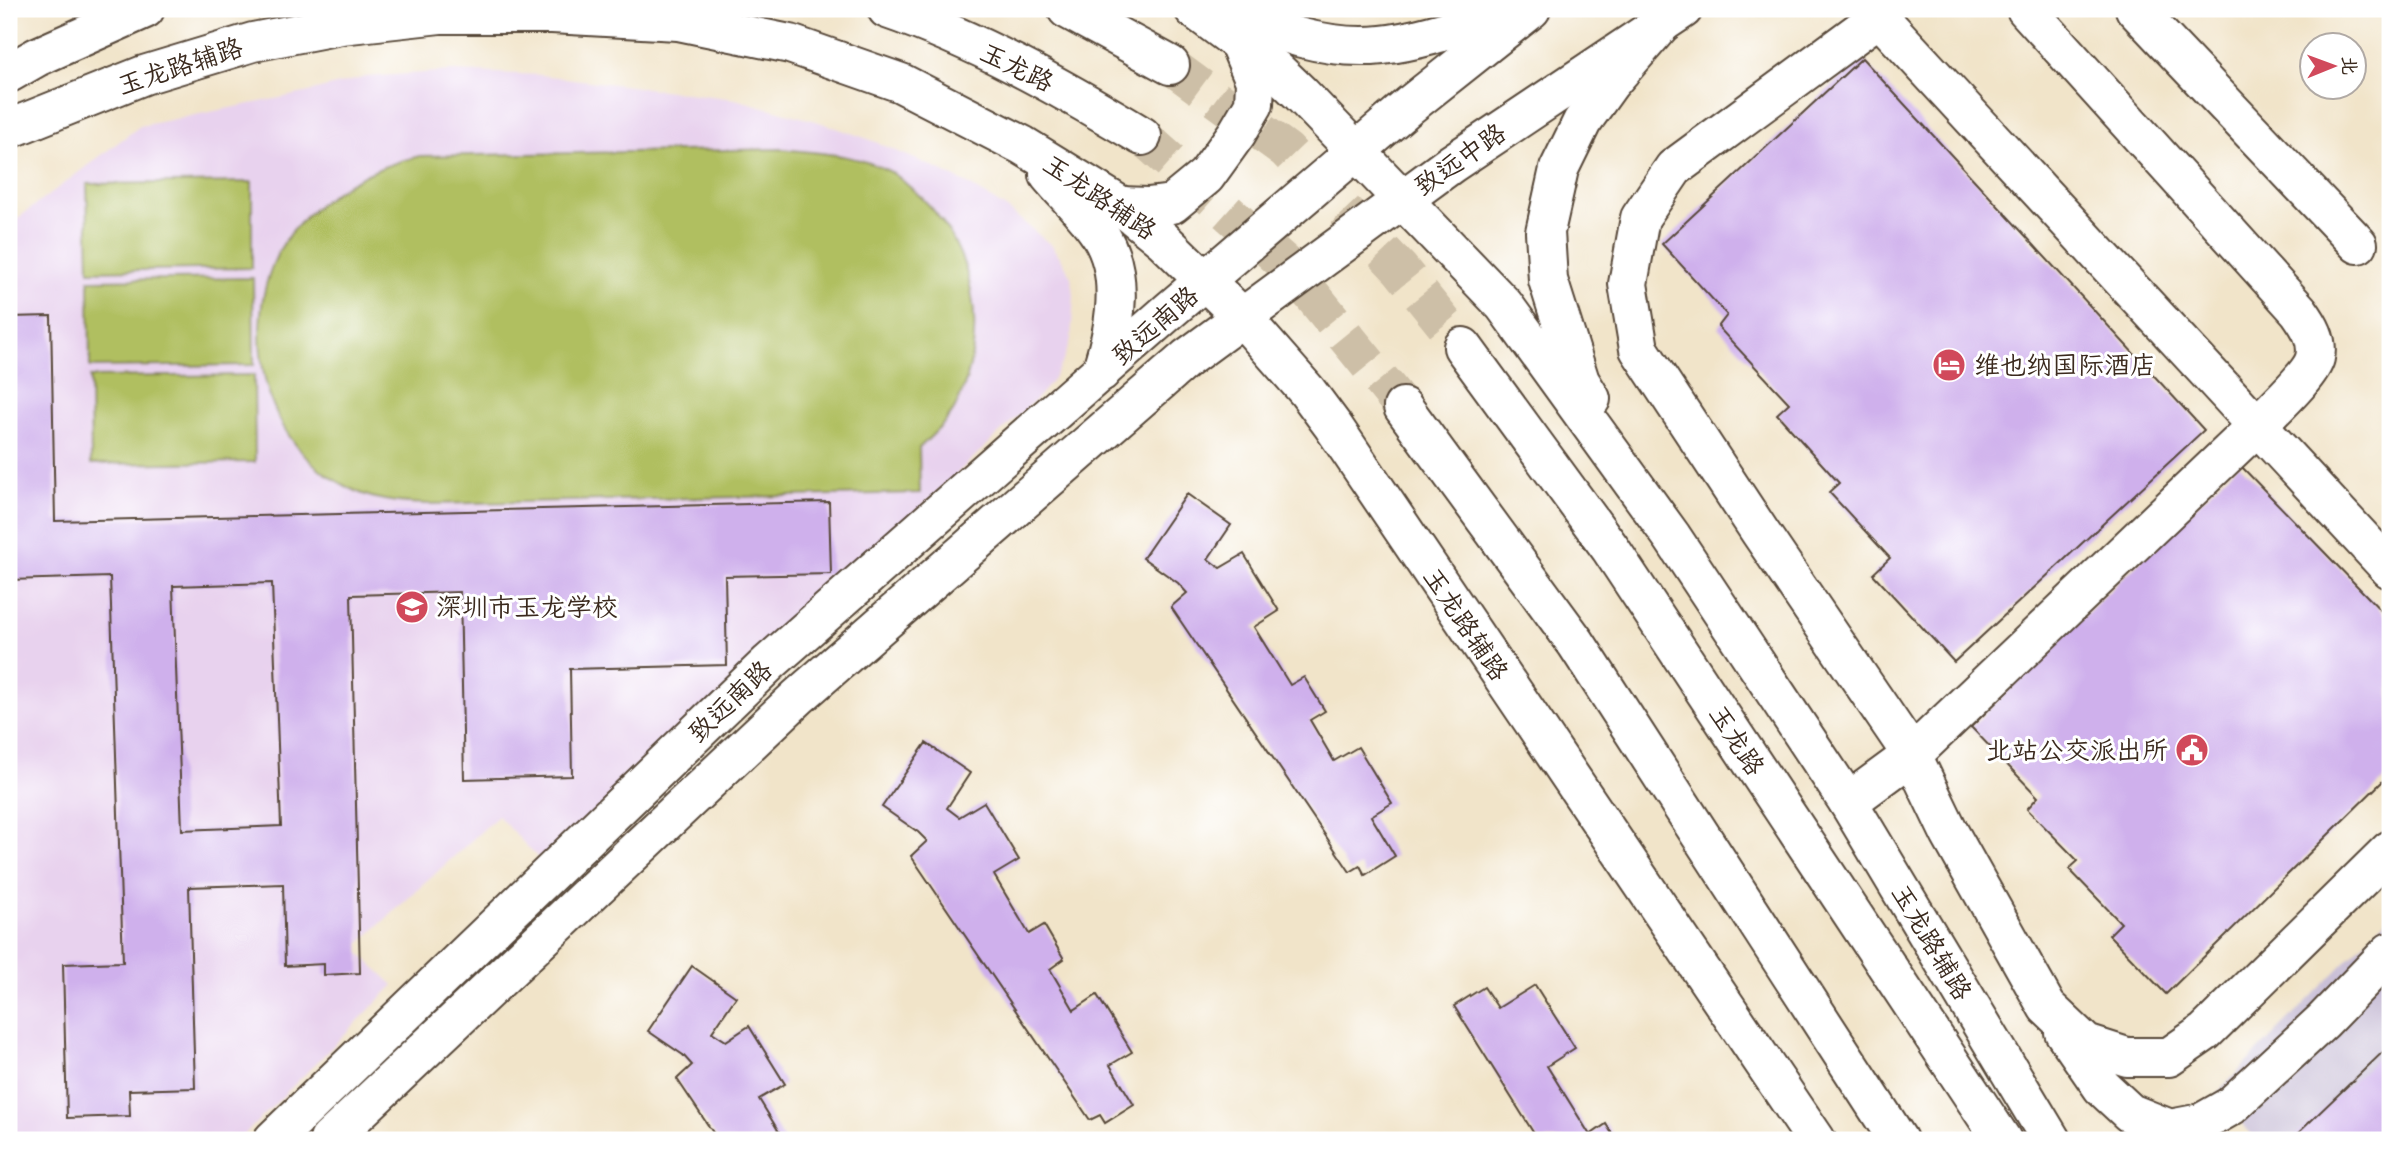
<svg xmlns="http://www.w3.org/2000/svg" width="2399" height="1149" font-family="Dekko,'LXGW WenKai TC',sans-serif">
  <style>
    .built { fill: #e8d2ee }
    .industrial { fill: #c9bfd7 }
    .green { fill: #b0bf61; stroke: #767440; stroke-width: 2 }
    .building { fill: #cfb0ec; fill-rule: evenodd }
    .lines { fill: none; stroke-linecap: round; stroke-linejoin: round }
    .major-tunnel { stroke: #cdbfa7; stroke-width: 38; stroke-dasharray: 38 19; stroke-linecap: butt }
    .minor-casing { stroke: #564638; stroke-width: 42 }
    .major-casing { stroke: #564638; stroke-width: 42 }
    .minor { stroke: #fff; stroke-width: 38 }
    .major { stroke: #fff; stroke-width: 38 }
    .labels { text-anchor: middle; stroke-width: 6; stroke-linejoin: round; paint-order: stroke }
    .street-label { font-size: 26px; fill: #3b2a1e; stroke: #fff }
    .poi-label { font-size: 26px; fill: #3b2a1e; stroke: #fff; text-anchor: start }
  </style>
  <rect width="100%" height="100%" fill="#fff"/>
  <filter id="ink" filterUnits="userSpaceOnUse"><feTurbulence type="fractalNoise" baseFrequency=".0143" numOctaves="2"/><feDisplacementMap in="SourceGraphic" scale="14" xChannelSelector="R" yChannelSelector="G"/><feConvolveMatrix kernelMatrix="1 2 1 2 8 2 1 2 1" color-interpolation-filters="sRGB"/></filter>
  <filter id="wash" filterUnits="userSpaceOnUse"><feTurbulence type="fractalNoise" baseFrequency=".00686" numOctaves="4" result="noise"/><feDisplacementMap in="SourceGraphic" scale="28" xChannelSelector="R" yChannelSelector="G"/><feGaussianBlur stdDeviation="1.57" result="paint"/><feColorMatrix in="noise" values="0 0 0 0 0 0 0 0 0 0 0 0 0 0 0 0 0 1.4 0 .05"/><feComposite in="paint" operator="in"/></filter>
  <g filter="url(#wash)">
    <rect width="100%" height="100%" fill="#f1e4c9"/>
    <!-- built -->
    <path class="built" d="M452 71 540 75 735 99 819 122 871 140 931 166 966 183 1009 210 1052 246 1063 261 1071 277 1074 295 1071 339 1063 361 1051 382 1037 398 543 863 498 816 354 948 394 985 239 1140H9V225L140 126 305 93 366 77Z"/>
    <!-- industrial -->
    <path class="industrial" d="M2390 916V1140H2257L2215 1095Z"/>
    <!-- green -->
    <g class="green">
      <path d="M781 149C817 153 858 154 891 172 898 176 905 183 912 189 975 241 992 334 955 408 947 423 931 436 919 448L920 493 428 504C405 503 382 502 360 493 290 463 259 401 260 328 261 293 271 256 294 229 328 191 371 167 420 156Z"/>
      <path d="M252 182V268L89 271 87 184Z"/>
      <path d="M253 278 254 365 90 367 89 280Z"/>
      <path d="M254 375 255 462 91 464 90 377Z"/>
    </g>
    <g id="blocks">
      <!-- building -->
      <g class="building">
        <path d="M1862 58 2204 430 1954 662 1873 574 1890 558 1829 492 1839 483 1777 414 1789 403 1718 327 1727 315 1662 244Z"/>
        <path d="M51 316 55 521 829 502 831 574 725 576 727 665 570 669 572 776 464 779 460 592 351 595 360 973 324 975V964L285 966 283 884 189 887 195 1088 129 1090 130 1116 67 1118 63 964 123 962 110 577 9 580V317ZM272 583 281 826 182 830 173 586Z"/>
        <path d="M2239 464 2390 620V774L2166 994 2109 935 2121 923 2069 869 2078 861 2027 809 2038 797 1971 727Z"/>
        <path d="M1187 494 1231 525 1208 559 1220 568 1244 554 1279 611 1254 627 1290 685 1304 677 1325 711 1310 720 1334 761 1358 747 1392 803 1371 816 1395 856 1365 875 1360 866 1350 872 1171 607 1187 593 1178 583 1143 558Z"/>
        <path d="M926 743 970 773 947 808 959 817 984 802 1019 860 994 875 1029 934 1044 925 1064 959 1050 969 1074 1010 1097 995 1132 1052 1110 1065 1134 1105 1105 1123 1100 1115 1090 1120 911 856 927 841 918 832 882 807Z"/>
        <path d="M692 966 736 997 712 1032 726 1041 749 1026 785 1084 759 1099 784 1140H718L677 1079 692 1065 683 1055 648 1031Z"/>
        <path d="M1535 985 1575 1048 1547 1066 1590 1135 1606 1124 1616 1140H1538L1454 1006 1484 987 1498 1008Z"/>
        <path d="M2390 1045V1140H2291Z"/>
      </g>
    </g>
  </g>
  <g filter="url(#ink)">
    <use href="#blocks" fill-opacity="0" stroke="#564638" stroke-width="2"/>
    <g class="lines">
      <!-- major-tunnel -->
      <g class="major-tunnel">
        <path d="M1170 65 1286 150 1400 269 1463 347"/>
        <path d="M1142 136 1290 268 1403 407"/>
      </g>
      <defs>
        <g id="minor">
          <path d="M2135 9 2358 244"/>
          <path d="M2390 569 1879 17 1674 168 1640 218 1628 284 1639 349 1760 532 1912 755 1950 834 2047 1007 2086 1044 2127 1057H2169L2205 1032 2390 850"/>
          <path d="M1848 802 1912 755 2257 426C2270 412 2311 375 2315 358 2319 340 2309 325 2299 311L2026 9"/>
          <path d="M2064 1032 2102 1087 2130 1113 2170 1129 2201 1123 2231 1106 2323 1021 2390 952"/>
          <path d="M273 1140 769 663 1169 311 1410 105 1531 9"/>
          <path d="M329 1140 798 697 1187 358 1451 164 1683 9"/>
        </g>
        <g id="major">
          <path d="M887 9C977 40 1060 87 1142 136"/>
          <path d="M1067 9 1170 65"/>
          <path d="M1194 9 1276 70 1300 93 1504 305 1672 537 1848 802 2051 1140"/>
          <path d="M1222 9C1272 31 1326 51 1382 45 1427 40 1472 22 1516 9"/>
          <path d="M9 73 37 57 145 9"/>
          <path d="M9 129 144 75 253 42 341 25 440 14H552L678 21 790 44 901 83 1022 145 1121 206 1163 240 1242 317 1307 391 1333 426 1816 1140"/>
          <path d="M1049 175C1064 193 1082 210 1096 229 1127 270 1116 327 1101 372"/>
          <path d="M1121 206 1148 207 1172 204 1206 176 1237 133 1254 104 1255 81 1239 43"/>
          <path d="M1463 347 1610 548 2002 1140"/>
          <path d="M1591 399 1580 381 1548 280 1545 232 1559 169 1582 122 1610 83 1662 23"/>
          <path d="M1403 407 1576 643 1898 1140"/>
        </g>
      </defs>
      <!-- minor casing -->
      <use href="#minor" class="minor-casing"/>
      <!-- major casing -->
      <use href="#major" class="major-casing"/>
      <!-- minor -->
      <use href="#minor" class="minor"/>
      <!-- major -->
      <use href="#major" class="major"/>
    </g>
  </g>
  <!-- icons -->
  <defs>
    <symbol id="hotel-disc" viewBox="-11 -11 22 22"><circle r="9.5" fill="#d1495b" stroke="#fff"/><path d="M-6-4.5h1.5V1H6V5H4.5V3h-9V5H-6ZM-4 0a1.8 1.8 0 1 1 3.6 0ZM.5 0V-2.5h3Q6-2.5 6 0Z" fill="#fff"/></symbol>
    <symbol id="school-disc" viewBox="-11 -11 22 22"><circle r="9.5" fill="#d1495b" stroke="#fff"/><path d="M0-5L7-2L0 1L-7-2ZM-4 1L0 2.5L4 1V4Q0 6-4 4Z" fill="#fff"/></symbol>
    <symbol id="civic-disc" viewBox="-11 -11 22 22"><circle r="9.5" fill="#d1495b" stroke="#fff"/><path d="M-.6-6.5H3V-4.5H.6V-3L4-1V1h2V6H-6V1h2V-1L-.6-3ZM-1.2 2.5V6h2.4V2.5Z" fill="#fff"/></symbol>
  </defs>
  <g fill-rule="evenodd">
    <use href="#hotel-disc" x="1930" y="346" width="38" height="38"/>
    <use href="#school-disc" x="393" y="588" width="38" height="38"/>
    <use href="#civic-disc" x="2173" y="731" width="38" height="38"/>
  </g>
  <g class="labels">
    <!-- street labels -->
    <g class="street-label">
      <text transform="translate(180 66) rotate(-18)" y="9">玉龙路辅路</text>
      <text transform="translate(1017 67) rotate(26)" y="9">玉龙路</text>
      <text transform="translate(1460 159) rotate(-35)" y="9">致远中路</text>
      <text transform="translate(1100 197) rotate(34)" y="9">玉龙路辅路</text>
      <text transform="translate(1155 325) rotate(-41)" y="9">致远南路</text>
      <text transform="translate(1466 624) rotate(56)" y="9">玉龙路辅路</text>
      <text transform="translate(730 701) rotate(-44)" y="9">致远南路</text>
      <text transform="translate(1737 740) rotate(57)" y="9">玉龙路</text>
      <text transform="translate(1932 942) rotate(59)" y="9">玉龙路辅路</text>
    </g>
    <!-- poi labels -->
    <g class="poi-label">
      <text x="1974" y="374">维也纳国际酒店</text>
      <text x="436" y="616">深圳市玉龙学校</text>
      <text x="2168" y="759" text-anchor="end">北站公交派出所</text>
    </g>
  </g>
  <!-- margin -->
  <rect width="2399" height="1149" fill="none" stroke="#fff" stroke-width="35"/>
  <!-- north arrow -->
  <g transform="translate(2333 66) rotate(89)"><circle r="33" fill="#ffffff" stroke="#b1aaa5" stroke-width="2"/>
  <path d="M0-5L12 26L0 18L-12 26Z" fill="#d1495b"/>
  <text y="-10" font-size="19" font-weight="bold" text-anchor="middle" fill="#3b2a1e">北</text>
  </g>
</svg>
